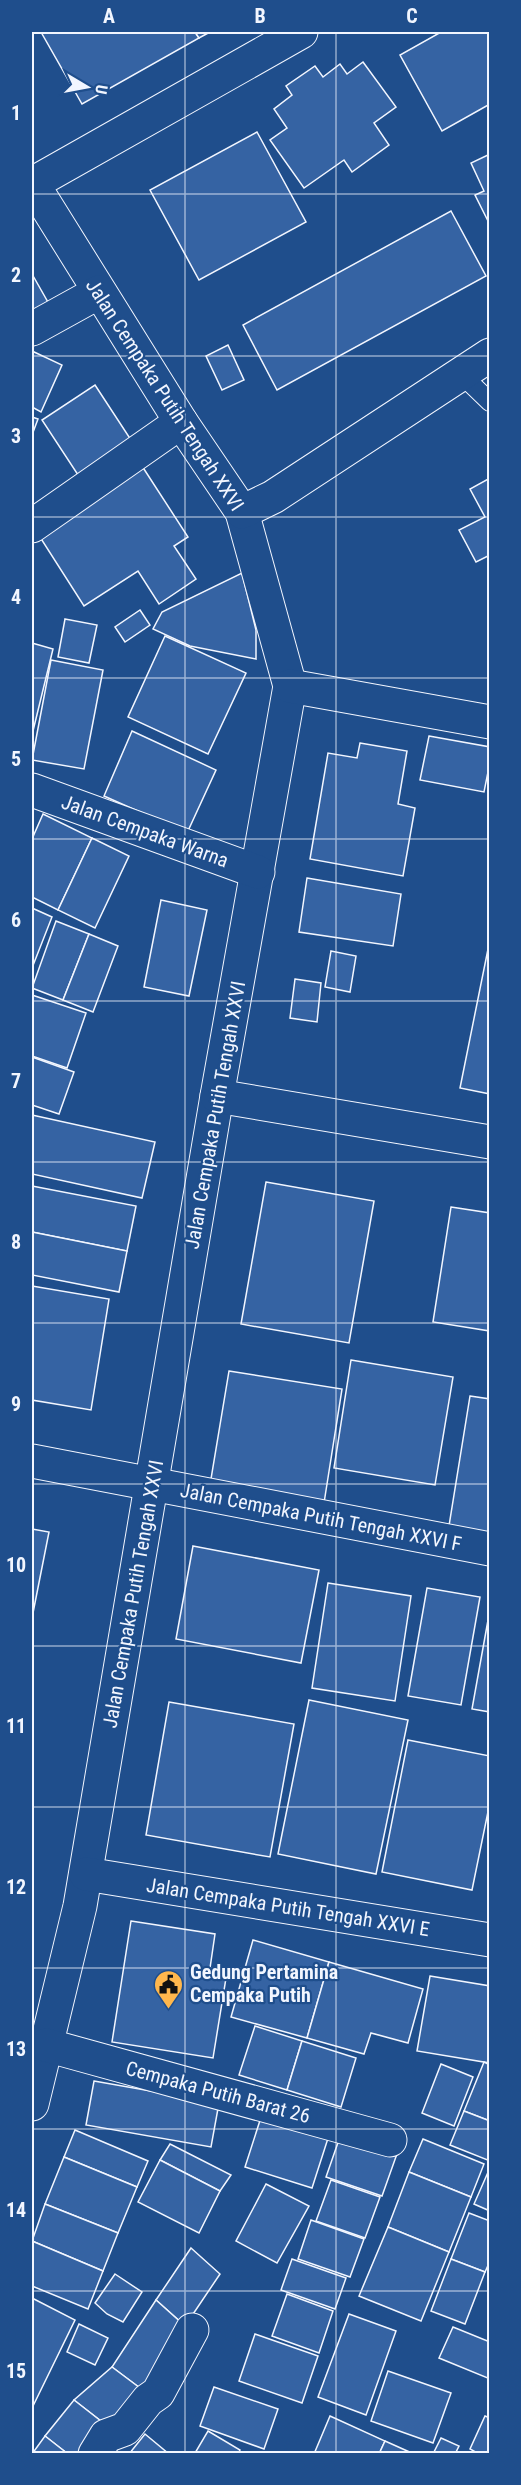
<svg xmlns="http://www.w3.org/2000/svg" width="521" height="2485" font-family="'Roboto Condensed',sans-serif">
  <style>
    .building { fill: #3563a3; stroke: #f2f6ff; stroke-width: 1.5 }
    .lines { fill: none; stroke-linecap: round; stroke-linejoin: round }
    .service-casing { stroke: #f2f6ff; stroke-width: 20 }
    .minor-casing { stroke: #f2f6ff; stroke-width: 35 }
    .service { stroke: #1f4e8c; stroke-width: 18 }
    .minor { stroke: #1f4e8c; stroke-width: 33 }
    .grid { fill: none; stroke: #f2f6ff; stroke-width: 1.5; stroke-opacity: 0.55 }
    .labels { text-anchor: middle; stroke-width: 4.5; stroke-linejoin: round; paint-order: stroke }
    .street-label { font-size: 20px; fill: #f2f6ff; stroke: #1f4e8c }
    .poi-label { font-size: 20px; font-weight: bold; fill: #f2f6ff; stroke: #1f4e8c; text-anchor: start }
    .neatline { fill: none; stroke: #f2f6ff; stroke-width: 2 }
    .grid-label { font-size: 20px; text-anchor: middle; font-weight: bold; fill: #f2f6ff }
  </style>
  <rect width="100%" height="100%" fill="#1f4e8c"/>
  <!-- building -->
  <g class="building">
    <path d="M41 32H195L199 38 82 104Z"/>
    <path d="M195 32H210L199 38Z"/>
    <path d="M441 32H490V104L442 131 400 55Z"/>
    <path d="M363 62 396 107 374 123 389 145 352 172 344 160 304 188 270 140 287 128 274 109 292 95 286 86 315 66 323 77 340 64 347 74Z"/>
    <path d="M257 132 306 222 199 280 150 190Z"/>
    <path d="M490 154V225L475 195 484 191 471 163Z"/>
    <path d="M451 211 486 276 277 390 243 325Z"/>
    <path d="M32 274 53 311 32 323Z"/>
    <path d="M228 345 244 380 222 390 206 356Z"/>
    <path d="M32 351 62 365 41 412 32 407Z"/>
    <path d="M95 385 133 443 80 478 42 420Z"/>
    <path d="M32 417 38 419 32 435Z"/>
    <path d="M142 466 188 537 174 546 196 579 159 604 138 571 84 606 38 534Z"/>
    <path d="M490 478V555L476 562 459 530 485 517 470 489Z"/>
    <path d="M242 573 256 630V659L190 646 153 629 162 612Z"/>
    <path d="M140 610 150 625 125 642 115 627Z"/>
    <path d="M65 619 97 625 89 663 58 657Z"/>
    <path d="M165 636 246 673 208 754 128 717Z"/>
    <path d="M32 643 53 649 32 735Z"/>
    <path d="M51 660 103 670 84 769 32 760Z"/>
    <path d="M132 731 216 770 187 833 104 796Z"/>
    <path d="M429 736 490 747V762L484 792 420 780Z"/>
    <path d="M360 743 407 751 398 804 415 808 403 876 310 859 328 753 357 758Z"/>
    <path d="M43 814 92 838 58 910 32 897V839Z"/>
    <path d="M92 838 129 856 95 928 58 910Z"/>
    <path d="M307 878 401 894 393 946 299 932Z"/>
    <path d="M161 900 207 910 189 996 144 987Z"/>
    <path d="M32 908 52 917 32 968Z"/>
    <path d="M56 921 89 934 63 1000 32 988Z"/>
    <path d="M89 934 118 946 93 1012 63 1000Z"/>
    <path d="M488 949H490V1094L460 1088Z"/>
    <path d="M331 951 356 956 350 992 325 987Z"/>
    <path d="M295 979 321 983 317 1022 290 1018Z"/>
    <path d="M32 995 86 1013 67 1068 32 1056Z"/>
    <path d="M32 1057 74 1072 59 1114 32 1105Z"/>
    <path d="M32 1115 155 1142 142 1198 32 1174Z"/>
    <path d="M266 1182 374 1201 349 1343 241 1324Z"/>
    <path d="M32 1186 136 1206 127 1251 32 1232Z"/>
    <path d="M451 1207 490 1213V1331L433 1322Z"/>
    <path d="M32 1232 127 1251 119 1292 32 1275Z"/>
    <path d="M32 1286 109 1299 91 1410 32 1400Z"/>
    <path d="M351 1360 453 1377 435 1485 334 1468Z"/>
    <path d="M229 1371 342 1389 324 1503 210 1485Z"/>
    <path d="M470 1396 490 1399V1539L448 1532Z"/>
    <path d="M32 1529 49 1532 32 1618Z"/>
    <path d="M193 1546 319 1570 301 1663 176 1639Z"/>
    <path d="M328 1583 411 1596 395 1701 312 1688Z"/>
    <path d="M427 1588 480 1597 461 1705 408 1696Z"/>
    <path d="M490 1609V1712L472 1709Z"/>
    <path d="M309 1700 408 1720 376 1874 278 1854Z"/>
    <path d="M169 1702 294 1724 270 1857 146 1835Z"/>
    <path d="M408 1740 490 1756V1802L472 1890 382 1872Z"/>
    <path d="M131 1921 215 1934 209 1975 226 1978 213 2058 112 2042Z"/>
    <path d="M253 1940 329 1962 307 2038 231 2017Z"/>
    <path d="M329 1962 423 1989 408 2043 371 2033 364 2054 307 2038Z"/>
    <path d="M430 1976 490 1986V2063L417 2051Z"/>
    <path d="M255 2026 302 2041 287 2090 239 2075Z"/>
    <path d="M302 2041 356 2058 341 2107 287 2090Z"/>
    <path d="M484 2062 490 2065V2121L464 2111Z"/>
    <path d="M441 2064 473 2077 454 2126 422 2113Z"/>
    <path d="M94 2081 219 2103 211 2147 86 2125Z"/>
    <path d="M264 2108 331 2129 312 2188 245 2167Z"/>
    <path d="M464 2111 490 2121V2161L450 2145Z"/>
    <path d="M75 2130 148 2161 137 2187 64 2157Z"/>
    <path d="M342 2131 398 2151 382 2196 326 2177Z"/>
    <path d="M423 2139 484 2164 471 2197 409 2172Z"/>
    <path d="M170 2144 231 2175 220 2191 160 2160Z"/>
    <path d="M64 2157 137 2187 118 2233 45 2204Z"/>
    <path d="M160 2160 220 2191 199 2233 138 2202Z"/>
    <path d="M489 2170 490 2171V2211L474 2204Z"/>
    <path d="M409 2172 471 2197 449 2252 388 2227Z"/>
    <path d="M331 2180 380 2197 365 2238 316 2221Z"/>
    <path d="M266 2184 309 2206 277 2263 236 2241Z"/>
    <path d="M45 2204 118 2233 103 2271 32 2241Z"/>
    <path d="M469 2213 490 2221V2261L485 2272 451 2259Z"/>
    <path d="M311 2220 364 2239 350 2277 298 2259Z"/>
    <path d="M388 2227 449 2252 421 2321 359 2296Z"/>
    <path d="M32 2241 103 2271 88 2309 32 2286Z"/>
    <path d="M191 2248 220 2274 185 2326 156 2300Z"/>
    <path d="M292 2259 346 2278 335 2309 281 2290Z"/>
    <path d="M451 2259 485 2272 465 2324 431 2311Z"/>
    <path d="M115 2274 142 2292 123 2322 107 2314 95 2303Z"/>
    <path d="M287 2294 333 2311 319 2353 272 2336Z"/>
    <path d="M32 2298 75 2320 33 2406 32 2405Z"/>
    <path d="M156 2300 185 2326 144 2391 112 2367Z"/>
    <path d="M349 2314 396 2331 366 2415 318 2397Z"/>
    <path d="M79 2324 108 2338 95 2365 67 2352Z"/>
    <path d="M453 2327 490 2342V2379L439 2358Z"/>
    <path d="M255 2334 318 2356 302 2403 239 2381Z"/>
    <path d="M112 2367 144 2391 106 2425 74 2400Z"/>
    <path d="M388 2371 451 2393 433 2443 371 2421Z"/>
    <path d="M214 2387 278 2409 264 2449 200 2426Z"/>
    <path d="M74 2400 106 2425 90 2454H68L45 2436Z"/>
    <path d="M330 2416 385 2441 379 2454H314Z"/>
    <path d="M485 2416 490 2418V2454H479L470 2449Z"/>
    <path d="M208 2431 240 2450 238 2454 195 2453Z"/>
    <path d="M145 2434 169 2454H129Z"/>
    <path d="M45 2436 68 2454H32Z"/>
    <path d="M441 2438 459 2446 455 2454H433Z"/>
    <path d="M385 2441 414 2454H379Z"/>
  </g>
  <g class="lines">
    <defs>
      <path id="service" d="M460 373 490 402"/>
      <g id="minor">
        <path d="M32 183 181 422 242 512 290 686 217 1096 80 1906 32 2104"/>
        <path d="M32 184 301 32"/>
        <path d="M32 329 99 292"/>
        <path d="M242 512 273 497 490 355"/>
        <path d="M32 526 181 422"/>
        <path d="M290 686 490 722"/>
        <path d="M32 790 258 872"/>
        <path d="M217 1096 490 1142"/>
        <path d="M32 1461 490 1549"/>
        <path d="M86 1874 490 1940"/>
        <path d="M46 2045 390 2140"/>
        <path d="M95 2454 106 2436 125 2429 148 2400 158 2393 192 2330"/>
      </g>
    </defs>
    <!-- service casing -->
    <use href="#service" class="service-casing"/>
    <!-- minor casing -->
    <use href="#minor" class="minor-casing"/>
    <!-- service -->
    <use href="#service" class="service"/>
    <!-- minor -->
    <use href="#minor" class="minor"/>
  </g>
  <!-- grid -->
  <path class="grid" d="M185 32V2454M336 32V2454M32 194H490M32 356H490M32 517H490M32 678H490M32 839H490M32 1001H490M32 1162H490M32 1323H490M32 1484H490M32 1646H490M32 1807H490M32 1968H490M32 2129H490M32 2291H490"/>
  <!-- icons -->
  <defs>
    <symbol id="civic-pin" viewBox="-11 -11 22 30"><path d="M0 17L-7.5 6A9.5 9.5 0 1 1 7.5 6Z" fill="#ffb74d" stroke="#1f4e8c"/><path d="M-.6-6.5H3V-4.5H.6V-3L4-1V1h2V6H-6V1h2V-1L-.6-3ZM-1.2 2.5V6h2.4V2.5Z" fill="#111"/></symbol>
  </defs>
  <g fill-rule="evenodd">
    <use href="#civic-pin" x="152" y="1968" width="33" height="45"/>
  </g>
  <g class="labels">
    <!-- street labels -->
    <g class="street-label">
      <text transform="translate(165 395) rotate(57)" y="7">Jalan Cempaka Putih Tengah XXVI</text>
      <text transform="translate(145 831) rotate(20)" y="7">Jalan Cempaka Warna</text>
      <text transform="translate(215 1115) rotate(-80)" y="7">Jalan Cempaka Putih Tengah XXVI</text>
      <text transform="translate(321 1517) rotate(11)" y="7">Jalan Cempaka Putih Tengah XXVI F</text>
      <text transform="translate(133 1594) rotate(-80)" y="7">Jalan Cempaka Putih Tengah XXVI</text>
      <text transform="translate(288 1907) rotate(9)" y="7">Jalan Cempaka Putih Tengah XXVI E</text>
      <text transform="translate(218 2092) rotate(15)" y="7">Cempaka Putih Barat 26</text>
    </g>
    <!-- poi labels -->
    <g class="poi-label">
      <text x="190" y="1979">Gedung Pertamina<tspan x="190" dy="23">Cempaka Putih</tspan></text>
    </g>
  </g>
  <!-- border -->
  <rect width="521" height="2485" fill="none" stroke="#1f4e8c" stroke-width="66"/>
  <!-- north arrow -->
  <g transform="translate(87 87) rotate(100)" stroke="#1f4e8c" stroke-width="4.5" paint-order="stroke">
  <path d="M0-4.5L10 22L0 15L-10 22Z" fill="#f2f6ff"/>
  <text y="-9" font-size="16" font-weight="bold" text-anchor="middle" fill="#f2f6ff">U</text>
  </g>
  <rect x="33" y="33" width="455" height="2419" class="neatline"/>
  <g class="grid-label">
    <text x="109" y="23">A</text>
    <text x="260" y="23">B</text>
    <text x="412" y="23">C</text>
    <text x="16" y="120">1</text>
    <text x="16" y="282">2</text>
    <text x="16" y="443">3</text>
    <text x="16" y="604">4</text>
    <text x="16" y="766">5</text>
    <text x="16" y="927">6</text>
    <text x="16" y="1088">7</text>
    <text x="16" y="1249">8</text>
    <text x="16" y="1411">9</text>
    <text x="16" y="1572">10</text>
    <text x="16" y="1733">11</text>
    <text x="16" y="1894">12</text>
    <text x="16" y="2056">13</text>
    <text x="16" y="2217">14</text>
    <text x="16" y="2378">15</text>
  </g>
</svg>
